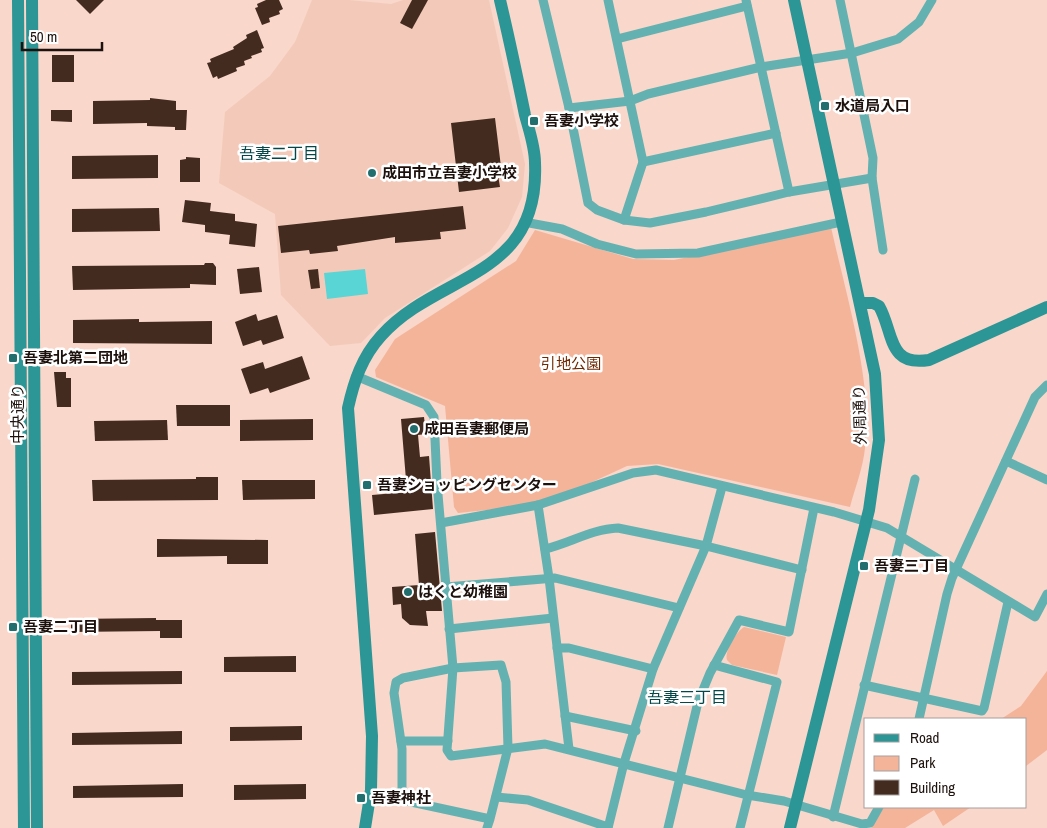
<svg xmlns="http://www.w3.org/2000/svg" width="1047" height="828" font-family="'Archivo Narrow','Noto Sans JP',sans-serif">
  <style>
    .built { fill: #f3cab9 }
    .green { fill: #f4b49a }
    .water { fill: #59d5d6 }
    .building { fill: #442b20 }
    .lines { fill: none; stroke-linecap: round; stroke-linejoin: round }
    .street { stroke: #64b1b1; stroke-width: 9 }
    .secondary { stroke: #2c9595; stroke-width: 12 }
    .poi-dot { fill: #226e6e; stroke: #fff; stroke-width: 2 }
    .labels { text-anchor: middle; stroke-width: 5; stroke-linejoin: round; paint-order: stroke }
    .poi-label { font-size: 15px; font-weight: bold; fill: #1d110d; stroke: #fff; text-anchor: start }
    .park-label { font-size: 15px; fill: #702801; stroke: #fff }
    .street-label { font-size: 15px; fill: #1d110d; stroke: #fff }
    .neighbourhood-label { font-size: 16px; fill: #044748; stroke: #fff }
  </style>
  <rect width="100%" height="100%" fill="#f9d7ca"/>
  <!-- built -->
  <path class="built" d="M312 0H349L391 4 403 0H489L525 164 522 197 508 228 490 251 385 318 361 343 330 346 281 295 275 214 219 183 225 112 270 76 295 42Z"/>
  <!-- green -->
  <g class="green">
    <path d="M831 227C845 291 874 385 865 448 863 468 855 488 850 507L658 464 627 466 562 496 516 507 458 513 454 507 445 406 376 377 375 370 395 339 516 261 535 230 633 259 674 260Z"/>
    <path d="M744 627 786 637 777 675 732 665 727 660C724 651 736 632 744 627Z"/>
    <path d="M1047 671V750L1026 766V719H1001L1021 706Z"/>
    <path d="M884 807H971L943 826 934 810 905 828H871Z"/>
  </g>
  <!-- water -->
  <path class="water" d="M365 269 368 294 327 299 324 273Z"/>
  <!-- building -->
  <g class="building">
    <path d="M76 0H104L90 14Z"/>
    <path d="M266 0H279L283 9 279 11 280 14 269 18 270 22 262 25 255 8 258 7 257 4Z"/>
    <path d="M412 0H428L412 29 400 23Z"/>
    <path d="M257 30 264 48 261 49 262 52 251 56 252 58 244 61 245 65 236 68 237 71 218 79 217 76 213 78 207 63 211 62 210 59 234 49 233 47 247 38 246 35Z"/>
    <rect x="52" y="55" width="22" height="27"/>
    <path d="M150 98 176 101V110H187L186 130H175V127L147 126V123L93 124V101L150 100Z"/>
    <path d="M51 110H72V122L51 121Z"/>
    <path d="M495 118 502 175H498L500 187 459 192 451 123Z"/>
    <path d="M158 155V178L72 179V156Z"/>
    <path d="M186 157 200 158V182H180V160L186 159Z"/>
    <path d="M185 200 211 203 210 211 235 214V221L257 224 255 247 229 244 230 235 205 232V225L182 222Z"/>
    <path d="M463 206 466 229 440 232 441 239 395 243V237L337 246 338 251 310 254 309 250 281 253 278 226Z"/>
    <path d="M159 208 160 231 72 232V209Z"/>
    <path d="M205 263H213L216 267V285L190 284V288L73 290 72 266 204 265Z"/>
    <path d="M259 267 262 292 240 294 237 269Z"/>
    <path d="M318 269 320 288 311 289 308 270Z"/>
    <path d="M256 314 258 321 277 315 284 338 263 345 261 340 243 346 235 322Z"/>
    <path d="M139 319V322L212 321V344L73 343V320Z"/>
    <path d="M302 356 310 379 270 393 268 388 250 394 241 369 263 362 265 369Z"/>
    <path d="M54 372H66V378H71V407H57Z"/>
    <path d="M176 405H230V426H177Z"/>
    <path d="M424 417 426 434 418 435 420 457 429 456 433 509 374 515 372 495 407 492 401 419Z"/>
    <path d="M313 419V440L240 441V420Z"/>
    <path d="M167 420 168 440 95 441 94 421Z"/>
    <path d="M196 477H218V500L93 501 92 480 196 479Z"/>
    <path d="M242 480H315V499L243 500Z"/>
    <path d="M435 532 442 611H426L428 626 410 625 402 618 401 604 393 605 392 587 419 585 415 534Z"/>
    <path d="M157 539 268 540V564H227V556L157 557Z"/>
    <path d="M156 618V620H182V638H160V631L71 632V619Z"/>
    <path d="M296 656V672H224V657Z"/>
    <path d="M182 671V684L72 685V672Z"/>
    <path d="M302 726V740L230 741V727Z"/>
    <path d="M182 731V744L72 745V733Z"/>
    <path d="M183 784V797L73 798V786Z"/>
    <path d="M306 784V799L234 800V785Z"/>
  </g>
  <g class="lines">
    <!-- street -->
    <g class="street">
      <path d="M543 0 569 108 588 203 597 210 624 220 650 223 706 212 789 192 872 178"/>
      <path d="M608 0 643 162 624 220"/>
      <path d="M746 0 789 192"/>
      <path d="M840 0 873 158 872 178 883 250"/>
      <path d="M617 39 747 6"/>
      <path d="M569 108 630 101 648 94 761 67 852 53 898 39 919 22 932 0"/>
      <path d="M643 162 776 133"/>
      <path d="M524 222 562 229 597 244 636 254 698 253 841 222"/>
      <path d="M356 376 426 405 434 417 437 483 453 668 447 750 451 756 545 744 747 795 784 801 862 824 870 823 879 807"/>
      <path d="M1006 461 1047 480"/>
      <path d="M538 505 549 578 569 749"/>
      <path d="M441 523 538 505 633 473 656 470 834 512 887 528 1035 617 1047 594"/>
      <path d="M545 549C570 543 592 529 618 528L706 546 802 570"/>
      <path d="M446 587 555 578 679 608"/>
      <path d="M449 629 553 618"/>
      <path d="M557 648H569L653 669"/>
      <path d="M714 665 777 682 740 828"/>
      <path d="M864 685 982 711 984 708 1008 602"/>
      <path d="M565 716 636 731"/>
      <path d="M919 719 947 594 952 578 1035 397 1047 385"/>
      <path d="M401 741H448"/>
      <path d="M496 797 528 800 608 827"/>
      <path d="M833 817 915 479"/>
      <path d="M487 828 490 819 508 748 506 682 501 665 453 668 403 678 396 682 394 693 402 749V800L490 819"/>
      <path d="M608 828 624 763 653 669 706 546 722 487"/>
      <path d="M668 828 698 702 710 673 739 620 789 632 814 508"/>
    </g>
    <!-- secondary -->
    <g class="secondary">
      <path d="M18 0 24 828"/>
      <path d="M32 0 37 828"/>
      <path d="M860 303H873L879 306C894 332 887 367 929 360L1047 307"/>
      <path d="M365 828 371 790 372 736 348 408C354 381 362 357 381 336 438 272 540 280 535 163 535 147 529 130 525 115 517 76 509 38 500 0"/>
      <path d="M790 828 869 510 879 440 875 374 794 0"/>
    </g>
  </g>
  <!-- markers -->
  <g class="poi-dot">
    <rect x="820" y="101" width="10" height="10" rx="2.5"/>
    <rect x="529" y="116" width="10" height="10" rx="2.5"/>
    <circle cx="372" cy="173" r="5"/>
    <rect x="8" y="353" width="10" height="10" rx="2.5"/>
    <circle cx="414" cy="429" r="5"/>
    <rect x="362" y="480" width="10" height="10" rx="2.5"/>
    <rect x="859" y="561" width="10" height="10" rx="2.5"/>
    <circle cx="408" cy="592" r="5"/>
    <rect x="8" y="622" width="10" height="10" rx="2.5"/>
    <rect x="356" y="793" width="10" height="10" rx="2.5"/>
  </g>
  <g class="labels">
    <!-- poi labels -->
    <g class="poi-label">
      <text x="835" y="111">水道局入口</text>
      <text x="544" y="126">吾妻小学校</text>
      <text x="382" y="178">成田市立吾妻小学校</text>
      <text x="23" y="363">吾妻北第二団地</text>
      <text x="424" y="434">成田吾妻郵便局</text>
      <text x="377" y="490">吾妻ショッピングセンター</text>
      <text x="874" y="571">吾妻三丁目</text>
      <text x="418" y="597">はくと幼稚園</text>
      <text x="23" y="632">吾妻二丁目</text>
      <text x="371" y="803">吾妻神社</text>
    </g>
    <!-- park labels -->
    <g class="park-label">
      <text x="571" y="369">引地公園</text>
    </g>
    <!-- street labels -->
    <g class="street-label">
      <text transform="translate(18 414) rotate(-90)" y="5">中央通り</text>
      <text transform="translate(860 415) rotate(-92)" y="5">外周通り</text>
    </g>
    <!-- neighbourhood labels -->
    <g class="neighbourhood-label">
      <text x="279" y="159">吾妻二丁目</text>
      <text x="687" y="703">吾妻三丁目</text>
    </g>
  </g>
  <!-- legend -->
  <rect x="864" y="718" width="162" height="90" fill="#ffffff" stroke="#a5a09e"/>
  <rect x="874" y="734" width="25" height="8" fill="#2c9595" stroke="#a5a09e"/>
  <text x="910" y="743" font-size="15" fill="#1d110d">Road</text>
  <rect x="874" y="756" width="25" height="15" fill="#f4b49a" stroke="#a5a09e"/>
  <text x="910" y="768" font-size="15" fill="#1d110d">Park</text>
  <rect x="874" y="780" width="25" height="15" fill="#442b20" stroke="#a5a09e"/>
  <text x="910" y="793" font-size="15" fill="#1d110d">Building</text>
  <!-- scale -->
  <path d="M22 42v8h80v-8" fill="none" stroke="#1d110d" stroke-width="2.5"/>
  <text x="30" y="42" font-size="15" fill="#1d110d" stroke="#ffffff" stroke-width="4" paint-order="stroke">50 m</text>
</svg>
